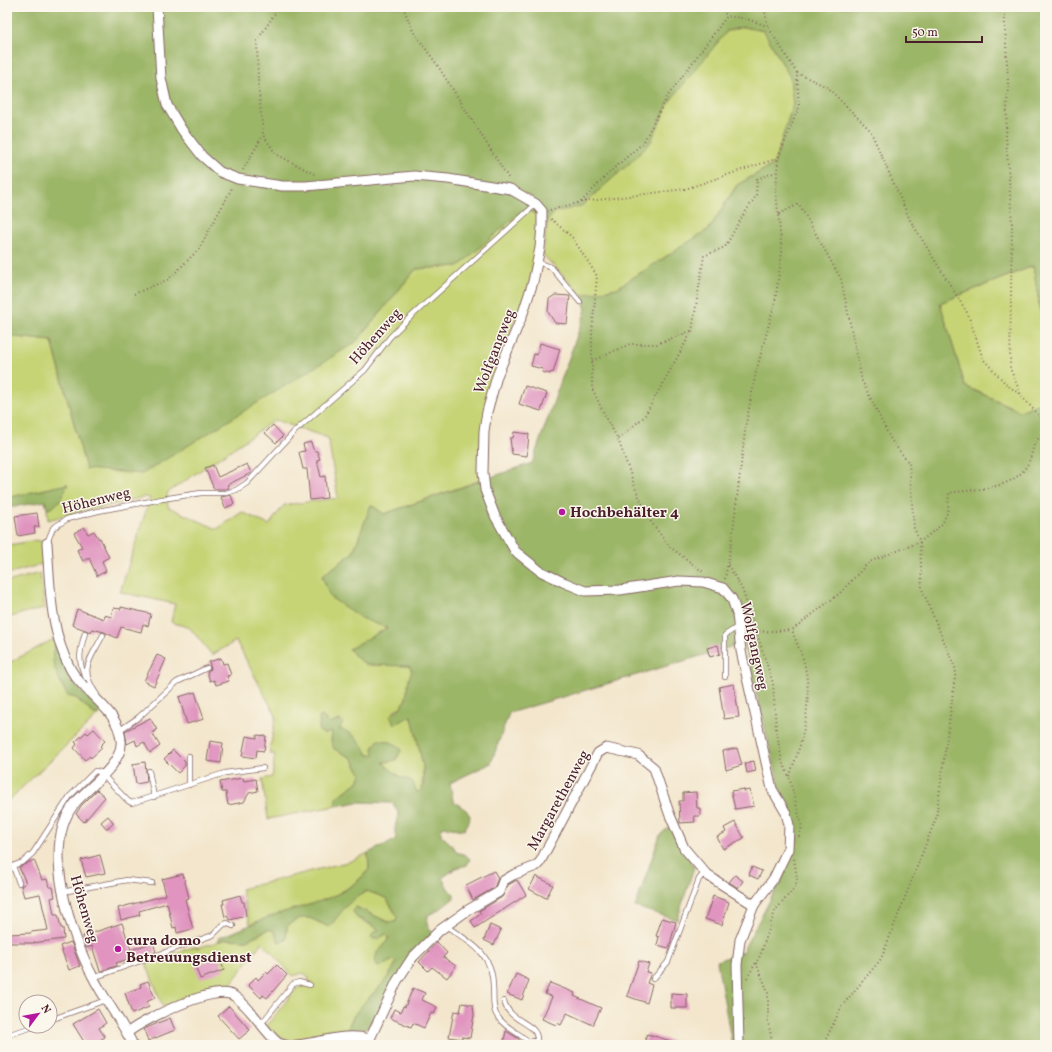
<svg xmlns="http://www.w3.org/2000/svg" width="1052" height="1052" font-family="Vollkorn,serif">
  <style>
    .green { fill: #c6d476; stroke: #887a50; fill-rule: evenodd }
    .forest { fill: #9cb667; stroke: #736a49 }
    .building { fill: #e094bf }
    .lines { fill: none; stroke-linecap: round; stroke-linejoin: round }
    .service-casing { stroke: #856563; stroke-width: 6 }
    .minor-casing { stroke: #856563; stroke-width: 11 }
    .path { stroke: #856563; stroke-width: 2; stroke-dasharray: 1 3; stroke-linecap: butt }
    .service { stroke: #fff; stroke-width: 4.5 }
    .minor { stroke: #fff; stroke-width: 9 }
    .poi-dot { fill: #b5179e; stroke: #fbf7ec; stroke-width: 1.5 }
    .labels { text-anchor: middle; stroke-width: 3; stroke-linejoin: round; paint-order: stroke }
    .street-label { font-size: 15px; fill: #4a1f2b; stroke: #fbf7ec }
    .poi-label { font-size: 15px; font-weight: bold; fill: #4a1f2b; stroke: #fbf7ec; text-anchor: start }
  </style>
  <rect width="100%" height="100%" fill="#fbf7ec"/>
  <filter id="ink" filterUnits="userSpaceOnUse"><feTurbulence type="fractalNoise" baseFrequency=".025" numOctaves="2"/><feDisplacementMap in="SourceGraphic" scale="8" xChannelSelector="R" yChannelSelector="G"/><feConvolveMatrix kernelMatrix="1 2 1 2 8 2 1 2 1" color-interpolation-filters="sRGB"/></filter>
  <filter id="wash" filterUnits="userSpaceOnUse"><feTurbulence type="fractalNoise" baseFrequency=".012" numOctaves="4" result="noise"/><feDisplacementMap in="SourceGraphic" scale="16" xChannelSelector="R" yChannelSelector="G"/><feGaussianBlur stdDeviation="0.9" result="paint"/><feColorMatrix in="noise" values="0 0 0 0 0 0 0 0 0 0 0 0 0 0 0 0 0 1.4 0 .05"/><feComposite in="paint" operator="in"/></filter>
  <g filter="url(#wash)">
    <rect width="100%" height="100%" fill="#f3e6cc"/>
    <!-- green -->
    <g class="green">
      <path d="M743 27 764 31 790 77 793 104 774 164 737 185 709 229 617 288 582 295 543 255 547 221 555 212 581 206 631 162 650 143 669 102 690 75 727 31Z"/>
      <path d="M524 209 539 215 538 240 529 287 496 368 481 480 384 514 371 505 353 553 322 576 361 618 388 628 350 649 358 659 384 665 409 666 412 671C406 683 410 697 401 707L394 710 401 722 406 717 411 716 413 721 423 766 422 791 417 792 412 781C408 779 403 779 400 777 397 775 384 765 383 762L396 760 401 750 399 746 393 744 374 755H368C364 748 359 739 353 735 345 730 340 731 335 723L329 724 326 719 319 718 324 734 332 731 346 755 352 758 361 774 358 782 336 798V806L268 819 262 779 272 777 275 754H269L276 716 236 641 212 655 190 628 171 622 175 604 120 592 150 498 145 497 70 514 48 520 47 509C57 508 64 493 67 484L7 498V336L52 341 86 469 356 342 416 269 459 266ZM275 420 328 438 338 498 284 505 269 525 242 512 217 529 168 507 167 493Z"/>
      <path d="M1033 266 1045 339V401L1020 411 965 386 940 303Z"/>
      <path d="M7 537 9 545 37 540 45 543 46 563 7 574Z"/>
      <path d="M40 573 45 609 27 612 7 618V582Z"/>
      <path d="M54 639C55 646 53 651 53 658 55 667 61 689 69 696 71 697 75 697 77 699 83 704 88 709 94 714H99L7 802V664Z"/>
      <path d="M368 853 369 869C343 903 288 910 250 924L241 889 351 861Z"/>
      <path d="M367 891 386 898 397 916 396 922H388L356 907 357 918 377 928 380 930 378 932V939L386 934 389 937 383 948 376 953 386 964 393 960 396 962C386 990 354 1002 347 1032 329 1033 294 1046 278 1036 273 1033 270 1029 267 1025L296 989 308 982 309 977 303 973 293 976 262 942 228 988 210 989 163 1007 146 963 196 946 197 948 227 939 247 940 269 929 274 931 279 942 286 940 287 926C298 917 307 914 319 923L334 921C341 906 353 898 367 891Z"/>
    </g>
    <!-- forest -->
    <g class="forest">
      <path d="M7 7H1045V339L1033 266 940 303 965 386 1020 411 1045 401V1045H732L717 961 742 952 782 878 797 839 780 789 744 643 509 713 491 763 450 783 453 801 466 810 470 816 469 822 464 830 445 827 441 829V835L454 847 456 852 466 855 470 859 467 865 456 868 442 878 449 890 454 894V898L439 910 428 915 427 925 435 936 412 958 372 1027 347 1032C354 1002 386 990 396 962L393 960 386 964 377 966C371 952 384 950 389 937L386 934 378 939H373L371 937 373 933 379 930 366 921 357 918 353 911 356 907 388 922H396L397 916 386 898 367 891C345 903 344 910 329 927 311 919 305 911 287 926L286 940 279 942 274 931 269 929 247 940 227 939 219 941 218 938C237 932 255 922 274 915 308 904 346 899 369 869L368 853 395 840C397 836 395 835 395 831 395 818 403 815 392 803L358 802 336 806V798L358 782 361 774 352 758 334 749 331 741 332 732 324 734 319 731V718L322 716 329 724 340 720 343 723 339 729C352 731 363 744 368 755H374L373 748 378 740C387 740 397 743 401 750 397 760 394 762 383 762 384 764 397 775 400 777 403 779 408 779 412 781L417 792 422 791 424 780 423 766 413 721 411 716 395 724 390 716C394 711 401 709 404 703 409 693 406 682 412 671L409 666 367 665 358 659 349 649 387 628 361 618 330 597 322 576 353 553 371 505 384 514 532 463 586 310 582 295 617 288 709 229 737 185 774 164 793 104 790 77 764 31 743 27 727 31 669 102 650 143 631 162 581 206 555 212 547 221 539 215 524 209 459 266 416 269 356 342 142 474 86 469 52 341 7 336Z"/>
      <path d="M68 484C64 493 58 508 47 509L45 501 7 508V498Z"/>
      <path d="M55 645 73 683 101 712 99 714H94L76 698 68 696C61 683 47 660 55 645Z"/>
      <path d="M669 827 694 867 677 920 635 907 660 835Z"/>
    </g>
    <g id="blocks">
      <!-- building -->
      <g class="building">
        <path d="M555 295 570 296 567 324 555 323 548 312 549 299Z"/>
        <path d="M540 343 560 349 553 373 551 372 550 374 542 372 543 369 531 366 534 354 537 355Z"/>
        <path d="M525 386 547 393 541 411 519 404Z"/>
        <path d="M273 425 283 436 276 443 265 433Z"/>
        <path d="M514 432 529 434 527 456 512 454 510 438H513Z"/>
        <path d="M311 442 313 449 315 451H317L320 459 317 460 321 477 325 476 327 498 310 500 307 469H303L299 452 305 451 303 444Z"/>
        <path d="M247 464 251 473 227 485 229 488 225 489H214L205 468 213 465 218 477Z"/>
        <path d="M231 495 234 504 225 508 221 497Z"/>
        <path d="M37 513 39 527H34L35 533 18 536 15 516Z"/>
        <path d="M84 527 88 534 94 531 99 539 100 538 109 557 102 561 106 571 97 576 89 558 83 561 77 550 82 547 74 533Z"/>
        <path d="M121 607 151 614 148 626 143 624 141 632 121 627 117 638 104 632 92 629 91 632 72 625 77 609 104 619 105 615 111 617 113 608 121 609Z"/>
        <path d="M718 645 720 654 710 657 707 648Z"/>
        <path d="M157 655 166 659 154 686 144 681Z"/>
        <path d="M221 658 223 664 227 663 231 675 227 676 229 681 216 685 214 680 210 681 207 672 211 669 209 662Z"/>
        <path d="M734 684 739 717 724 719 719 687Z"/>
        <path d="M195 692 204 719 187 724 179 697Z"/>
        <path d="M150 718 157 730 152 733 160 746 150 753 144 742 137 746 135 740 127 744 125 731Z"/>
        <path d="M94 729 105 741 100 746 102 748 91 758 90 756 85 760 74 748 77 744 75 742 86 732 88 734Z"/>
        <path d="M257 735 266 736 264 751 257 750 256 758 242 756 246 736 257 738Z"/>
        <path d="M210 741 223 743 221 763 207 761Z"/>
        <path d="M737 748 742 765 726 770 723 751Z"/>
        <path d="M173 750 185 762V766L178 773 164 759Z"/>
        <path d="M754 761 756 771 747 773 745 763Z"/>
        <path d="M145 762 147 782 136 784 133 764Z"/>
        <path d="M243 778 244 781 256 779 258 791 249 793 244 802 228 805 226 792H222L220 782Z"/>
        <path d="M744 789V791L750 790 754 806 735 809 731 791Z"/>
        <path d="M97 790 105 797 84 822 76 814 81 806Z"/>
        <path d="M696 792 697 808H700V816H694L695 822 680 823 679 801H683V793Z"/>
        <path d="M108 816 114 823 107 829 101 822Z"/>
        <path d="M735 822 744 838 723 849 717 837 726 832 724 828Z"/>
        <path d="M100 855 105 873 86 877 81 860Z"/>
        <path d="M34 860 42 880 47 879 49 887H53L55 897 51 898 54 915H58L61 928H63L64 939 32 943H7V934L31 933V932L48 930 40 894 24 897 21 886 26 883 19 867Z"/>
        <path d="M752 867 762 871 758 879 749 875Z"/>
        <path d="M494 871 498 878 494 888 473 900 466 885Z"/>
        <path d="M183 874 189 898 185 899 193 929 177 933 176 927 173 928 167 903 139 911 140 915 121 920 118 908 166 895 162 879Z"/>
        <path d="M735 875 743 881 738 888 729 882Z"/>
        <path d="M536 876 553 885 546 898 529 889Z"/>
        <path d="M517 880 526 895 475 928 471 921 481 914 479 911 502 897 508 885Z"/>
        <path d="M240 895 242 902H244L246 916 230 920 227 916 225 917 222 904H224L223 900Z"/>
        <path d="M713 896 729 902 722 925 705 919Z"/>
        <path d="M662 918 676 922 669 948 657 945 659 937 656 936Z"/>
        <path d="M122 923 131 950 153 942 156 952 133 960 132 958 116 963 117 966 100 971 92 946 86 948 83 936Z"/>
        <path d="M490 925 501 930 494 945 484 940Z"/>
        <path d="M71 942 80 966 69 970 60 946Z"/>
        <path d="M437 942 447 953 443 957 456 966 447 978 432 967 428 971 419 962Z"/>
        <path d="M219 956 224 970 200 979 195 966Z"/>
        <path d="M639 961 649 964 646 972 651 973 647 983 652 985 647 1003 627 996Z"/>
        <path d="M277 965 287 975 267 998 263 995 261 998 248 985 256 977 258 980 266 972 268 974Z"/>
        <path d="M516 974 529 980 522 1000 507 994Z"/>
        <path d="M148 981 155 998 146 1002 149 1007 132 1014 125 993 141 987 140 984Z"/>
        <path d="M550 983 575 993 574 996 601 1008 593 1025 567 1013 561 1025 557 1023 556 1025 542 1019 552 997 545 994Z"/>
        <path d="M413 988 425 993 422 1000 437 1007 434 1014 431 1013 424 1028 413 1023 411 1027 390 1018 394 1009 401 1012 403 1006 405 1007Z"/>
        <path d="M671 993 687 994V1008H671Z"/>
        <path d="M462 1003 473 1005 474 1015 470 1038 462 1037V1039L449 1037 454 1011 460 1012Z"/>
        <path d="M229 1006 250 1030 239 1039 218 1016Z"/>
        <path d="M98 1009 106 1023 99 1028 105 1037 91 1045H86L73 1024Z"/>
        <path d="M170 1018 175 1030 148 1041 144 1029Z"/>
        <path d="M506 1031 519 1039 518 1045H503Z"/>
        <path d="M647 1034 678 1043V1045H644Z"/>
      </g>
    </g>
  </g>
  <g filter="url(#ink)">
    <use href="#blocks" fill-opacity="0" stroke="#856563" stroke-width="1"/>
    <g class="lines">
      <defs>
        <g id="service">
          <path d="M538 262 551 267 580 302"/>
          <path d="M47 543 53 528 67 519 98 511 162 499 201 493H226L236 490 247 483 295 431 365 370 390 337 405 322 536 204"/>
          <path d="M85 633C80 650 77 662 86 678"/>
          <path d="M725 677V635L739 626"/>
          <path d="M97 695C78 668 90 661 103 635"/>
          <path d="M120 730 139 717 177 682 207 668"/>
          <path d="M189 756V785"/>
          <path d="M149 771 154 797"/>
          <path d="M13 866 19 883"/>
          <path d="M7 868 23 862 33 853 70 796 95 771 100 772 128 801 132 803 225 773 263 768"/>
          <path d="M62 892 127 880 152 883"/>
          <path d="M446 926C471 943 493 953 493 986 494 995 492 1007 496 1014 502 1026 519 1033 529 1042L537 1040C538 1022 509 1023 504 1001"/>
          <path d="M93 978 213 935 223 925 227 923 233 926"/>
          <path d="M653 979 668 962 699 879 705 872"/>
          <path d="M50 1020 106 1000"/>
          <path d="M261 1024 293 984 299 982 310 985"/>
          <path d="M7 1035 36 1026"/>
        </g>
        <g id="minor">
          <path d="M157 7 161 78 167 105 182 130 202 156 220 172 238 179 282 186H306L414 176 448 179 510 189 536 204 542 211V227L540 248 533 282 522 316 497 376 487 412 484 431 483 472 485 490 495 516 515 551 540 571 563 582 585 591 620 590 679 581 703 582 723 588 732 599 737 614 741 651 772 789 786 813 789 825 788 849 774 878 754 905 740 940 737 965 739 1045"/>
          <path d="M47 543C50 586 50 632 71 670 86 696 118 709 121 740 124 763 90 786 76 802 39 844 71 935 93 977 105 1001 122 1021 133 1045"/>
          <path d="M127 1033C143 1020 216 983 234 996 251 1007 262 1029 278 1043L285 1045"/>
          <path d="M297 1045C321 1043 345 1032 369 1039"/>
          <path d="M367 1045 397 981 412 958 440 930 468 910 499 892 503 881 513 875 536 866 540 862 598 753 606 748 638 755 654 768 669 813 684 848 707 875 754 905"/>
        </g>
      </defs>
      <!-- service casing -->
      <use href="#service" class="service-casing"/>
      <!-- minor casing -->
      <use href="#minor" class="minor-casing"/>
      <!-- path -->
      <g class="path">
        <path d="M279 7 257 41 258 83 263 135 276 154 316 175"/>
        <path d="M403 7 413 31 438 66 509 179"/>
        <path d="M720 7 727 16"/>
        <path d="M1004 7 1008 81 1006 136 1012 223 1010 368 1022 397 1045 422"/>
        <path d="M797 73 827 87 870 130 910 220 968 314 983 359 1006 384 1022 396"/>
        <path d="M243 170 263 135"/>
        <path d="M581 202 685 189 778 158"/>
        <path d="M550 210 581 202 613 169 643 143 667 97 727 16 747 19 767 26"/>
        <path d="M779 214 799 204 841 279 862 381 891 440 909 463 914 528 920 542 922 589 956 670 936 818 881 959 842 1006 823 1045"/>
        <path d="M551 219 572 237 597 276 592 333V388L606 418 618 439 636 490 651 522 670 547 703 572"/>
        <path d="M134 294 169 279 199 249 233 186"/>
        <path d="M592 361 630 344H657L691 331"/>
        <path d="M618 439 644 417 692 331 704 256 725 247 742 217 756 196 757 179 776 172"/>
        <path d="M728 565 742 589 773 683 776 729 782 762 789 776 802 827 798 839"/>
        <path d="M725 579 732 539 746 424 756 372 775 302 782 252 776 192 778 158 799 107 797 73 768 27 764 7"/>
        <path d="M747 621 753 629"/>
        <path d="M755 632 791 630"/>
        <path d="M789 776C804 741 814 696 803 659 800 649 795 640 792 630L840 593 869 562 920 542 942 524 948 511 949 493C974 489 1011 490 1026 467 1035 453 1029 444 1045 433"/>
        <path d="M756 963 768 992V1022L773 1045"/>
        <path d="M747 978 760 956 775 911 796 886 797 878 794 858"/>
      </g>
      <!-- service -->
      <use href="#service" class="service"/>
      <!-- minor -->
      <use href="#minor" class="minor"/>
    </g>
  </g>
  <!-- markers -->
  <g class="poi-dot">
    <circle cx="562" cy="512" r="4"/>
    <circle cx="118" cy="949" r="4"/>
  </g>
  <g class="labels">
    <!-- street labels -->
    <g class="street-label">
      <text transform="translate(375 336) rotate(-48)" y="5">Höhenweg</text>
      <text transform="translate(494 351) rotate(-69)" y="5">Wolfgangweg</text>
      <text transform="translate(96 500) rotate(-14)" y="5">Höhenweg</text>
      <text transform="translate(755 646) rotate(78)" y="5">Wolfgangweg</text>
      <text transform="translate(558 800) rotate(-61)" y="5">Margarethenweg</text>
      <text transform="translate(85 909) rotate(74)" y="5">Höhenweg</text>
    </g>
    <!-- poi labels -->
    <g class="poi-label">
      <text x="570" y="517">Hochbehälter 4</text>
      <text x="126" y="945">cura domo<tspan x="126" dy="17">Betreuungsdienst</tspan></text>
    </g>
  </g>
  <!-- margin -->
  <rect width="1052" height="1052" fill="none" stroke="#fbf7ec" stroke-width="24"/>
  <!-- north arrow -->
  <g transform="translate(38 1014) rotate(58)"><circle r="19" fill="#fbf7ec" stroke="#b4a19f"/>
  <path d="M0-3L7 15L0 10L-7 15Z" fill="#b5179e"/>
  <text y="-6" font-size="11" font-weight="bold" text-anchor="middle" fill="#4a1f2b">N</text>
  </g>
  <!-- scale -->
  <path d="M906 36v6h76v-6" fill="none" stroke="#4a1f2b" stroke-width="2"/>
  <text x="912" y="36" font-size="12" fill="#4a1f2b" stroke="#fbf7ec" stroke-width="3" paint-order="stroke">50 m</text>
</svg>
